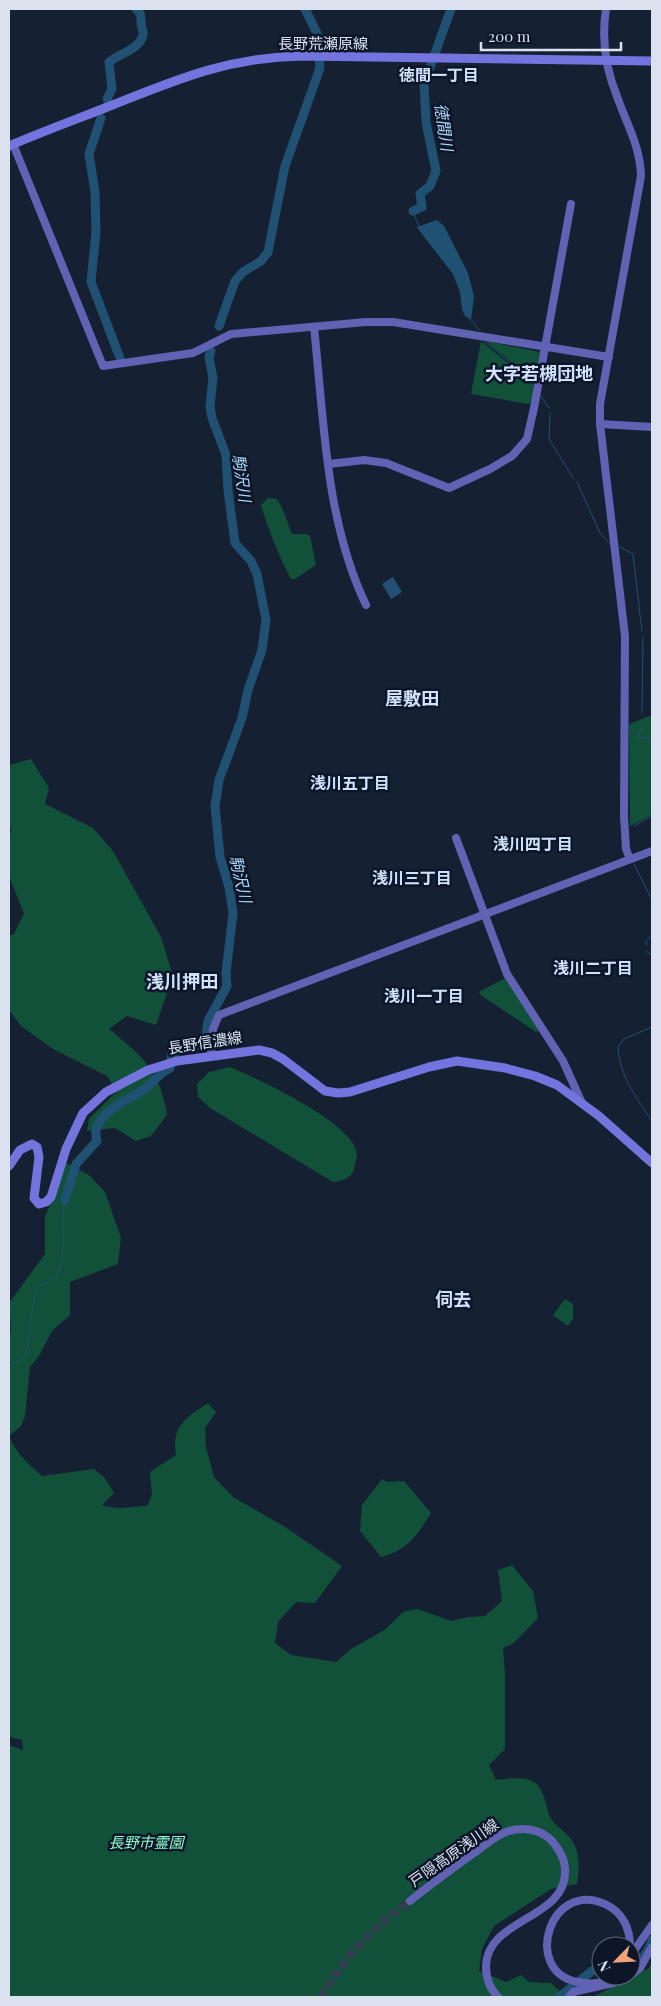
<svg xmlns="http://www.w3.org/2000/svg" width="661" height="2006" font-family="'Playfair Display','Noto Sans JP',serif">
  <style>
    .green { fill: #115039 }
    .water { fill: #205172 }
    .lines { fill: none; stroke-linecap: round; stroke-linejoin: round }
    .stream { stroke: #205172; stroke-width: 1 }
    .river { stroke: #205172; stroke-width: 9 }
    .secondary-tunnel { stroke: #333d4f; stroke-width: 8; stroke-dasharray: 8 4; stroke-linecap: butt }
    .secondary { stroke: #6262b4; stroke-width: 8 }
    .primary { stroke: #7573dd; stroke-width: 9 }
    .labels { text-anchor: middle; stroke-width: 5; stroke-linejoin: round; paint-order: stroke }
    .street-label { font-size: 15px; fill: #dae2ef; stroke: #0d1629 }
    .park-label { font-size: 15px; font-style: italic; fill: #8dfdcc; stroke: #0d1629 }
    .neighbourhood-label { font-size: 16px; font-weight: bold; fill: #d1e0fb; stroke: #0d1629 }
    .water-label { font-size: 16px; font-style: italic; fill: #acd6f6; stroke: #0d1629 }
    .quarter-label { font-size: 18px; font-weight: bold; fill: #d1e0fb; stroke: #0d1629 }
  </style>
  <rect width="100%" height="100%" fill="#162033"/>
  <!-- green -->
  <g class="green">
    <path d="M481 341 534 384 532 402 528 404 471 394Z"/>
    <path d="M486 341 540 352 535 381 490 345Z"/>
    <path d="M268 498 277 499 282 508 292 534H307L310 536 316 565 295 579H291C278 554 269 531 261 505Z"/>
    <path d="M652 715V815L630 826 629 724Z"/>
    <path d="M31 759 49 788 45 804 93 828 113 851 161 937 173 976 156 1025 127 1016 109 1029C143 1057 160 1070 167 1115L151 1136 136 1141 115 1128 87 1131 89 1119 117 1091 107 1076 53 1049 21 1026 9 1010V936L14 934 24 913 9 876V836L11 831 9 822V765Z"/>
    <path d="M506 978 539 1030V1031L536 1032 479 994 480 991Z"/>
    <path d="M230 1067C256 1078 355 1123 357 1154 357 1157 355 1162 355 1165 353 1177 345 1181 333 1182L210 1108 198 1097 197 1084 209 1072Z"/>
    <path d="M66 1163 89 1175 105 1192 121 1238 118 1264 70 1282V1315L52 1331 39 1356 30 1367 25 1416 21 1426 9 1436C16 1453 28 1464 42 1476L94 1469 104 1477 114 1493 102 1505C118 1511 131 1506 147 1506L152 1495 150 1472 176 1455C171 1426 187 1417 208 1403L216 1412 205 1428 206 1447 214 1477 233 1497 285 1527 342 1566 315 1603 296 1602 278 1622 275 1643 291 1655 336 1662 351 1649 386 1629 403 1612 417 1609 452 1621 468 1617 485 1616 502 1601 498 1570 512 1565 533 1591 538 1618 514 1643 503 1648 505 1674V1749L489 1765 496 1780C506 1779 524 1776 534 1782 545 1790 545 1805 550 1817 556 1827 565 1831 571 1839 581 1853 579 1869 577 1884L551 1889 494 1926 482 1949 479 1971 506 1982 521 1975 529 1982 551 1983 566 1997H9V1745L23 1750 22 1740 9 1737V1334L11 1331 9 1303 45 1254V1217Z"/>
    <path d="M565 1299 573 1304V1319L568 1326 553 1315Z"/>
    <path d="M382 1479 387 1482 404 1481 431 1513C418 1534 407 1551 381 1557L360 1531 362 1505Z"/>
    <path d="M652 1960V1997H593L649 1968Z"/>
  </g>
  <!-- water -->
  <g class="water">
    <path d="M437 220 444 226 468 273 474 296 471 320 465 316 462 309 460 292 453 274 418 229 417 227Z"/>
    <path d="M393 577 402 592 391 599 382 584Z"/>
  </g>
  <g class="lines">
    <!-- stream -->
    <g class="stream">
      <path d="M413 211 419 227"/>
      <path d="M471 320 479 330"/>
      <path d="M485 342 535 383"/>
      <path d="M540 395 549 408"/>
      <path d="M550 413 549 439 573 478"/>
      <path d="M577 482 600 533 609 543"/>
      <path d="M620 547 633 554 642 632"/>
      <path d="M642 713 643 637"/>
      <path d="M646 727 638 732 639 737 652 740"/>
      <path d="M634 826 652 816"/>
      <path d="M634 864 652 900"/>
      <path d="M646 945V941L652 935"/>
      <path d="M646 951 652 955"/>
      <path d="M652 1027 624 1039 618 1047C619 1075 637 1099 652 1121"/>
      <path d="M9 1365 18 1362 26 1354 35 1292C41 1282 53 1282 58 1271 68 1248 59 1224 65 1200"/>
    </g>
    <!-- river -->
    <g class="river">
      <path d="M107 99 112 89 109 62C119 54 140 49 143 35 144 31 141 27 141 23 141 16 142 15 136 9"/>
      <path d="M101 118 89 154 95 192 96 232 91 282 120 358"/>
      <path d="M413 211 422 207 420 194 430 186 436 171 426 122 424 84 451 9"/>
      <path d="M219 326 235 281 243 272 261 261 268 252 285 166 320 68 317 33 305 9"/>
      <path d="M65 1200 76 1164 97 1141C88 1115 129 1100 146 1088 154 1081 160 1073 170 1068L172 1053 205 1043 208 1021 227 986 226 973 233 913 229 887 220 857 215 806 219 780 242 718 248 690 262 650 266 620 257 574 251 561 235 543 228 490 226 455 212 418 210 406 213 378 209 357 211 351"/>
      <path d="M631 1965C643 1961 648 1952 652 1940"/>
      <path d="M559 1997 592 1971 601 1968"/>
    </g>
    <!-- secondary-tunnel -->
    <path class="secondary-tunnel" d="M321 1997C344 1957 373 1928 410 1901"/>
    <!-- secondary -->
    <g class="secondary">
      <path d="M606 9C601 40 606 70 618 99 628 127 640 146 641 176L600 404V424L625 636 624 816 626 849 630 859"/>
      <path d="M13 144 103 366 193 353 231 334 366 322H393L609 357"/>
      <path d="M314 327C324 420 325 519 366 605"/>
      <path d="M600 424 652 427"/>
      <path d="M329 464 364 460 386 463 449 488 490 469 512 456 527 439 534 408 571 204"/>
      <path d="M456 838 507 974 563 1061 582 1103"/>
      <path d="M211 1055 213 1029 219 1015 652 851"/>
      <path d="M410 1901C431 1884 453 1868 474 1853 484 1846 495 1836 506 1832 521 1826 541 1829 552 1841 559 1849 564 1857 565 1868 569 1920 487 1917 486 1966 486 1978 490 1989 498 1997"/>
      <path d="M631 1955 652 1925"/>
      <path d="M631 1975 640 1968 652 1947"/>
      <path d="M614 1976C603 1984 591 1985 578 1982 521 1972 550 1877 607 1905 623 1913 630 1929 630 1946"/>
      <path d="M569 1997 573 1992 613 1983 630 1976"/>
    </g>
    <!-- primary -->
    <g class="primary">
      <path d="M9 146C44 131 80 118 115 104 180 78 231 57 302 56L652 61"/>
      <path d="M9 1166 20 1150 32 1144 37 1147 39 1157 34 1198 39 1204 46 1202 51 1197 66 1149 83 1113 106 1092 148 1070 177 1061 259 1050 272 1053 283 1059 325 1091 338 1093 350 1092 429 1067 457 1061 505 1068 535 1076 557 1085 599 1116 652 1163"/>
    </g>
  </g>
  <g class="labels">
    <!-- street labels -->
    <g class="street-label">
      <text x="323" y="49">長野荒瀬原線</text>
      <text transform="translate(205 1043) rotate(-9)" y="5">長野信濃線</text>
      <text transform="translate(454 1853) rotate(-35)" y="5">戸隠高原浅川線</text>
    </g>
    <!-- park labels -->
    <g class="park-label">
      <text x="146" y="1848">長野市霊園</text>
    </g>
    <!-- neighbourhood labels -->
    <g class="neighbourhood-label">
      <text x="439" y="81">徳間一丁目</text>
      <text x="350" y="789">浅川五丁目</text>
      <text x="533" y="850">浅川四丁目</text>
      <text x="412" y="884">浅川三丁目</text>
      <text x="593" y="974">浅川二丁目</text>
      <text x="424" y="1002">浅川一丁目</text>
    </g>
    <!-- water labels -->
    <g class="water-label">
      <text transform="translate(444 127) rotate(82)" y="6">徳間川</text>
      <text transform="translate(242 478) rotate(82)" y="6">駒沢川</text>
      <text transform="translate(241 879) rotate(77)" y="6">駒沢川</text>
    </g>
    <!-- quarter labels -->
    <g class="quarter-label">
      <text x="539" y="380">大字若槻団地</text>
      <text x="412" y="705">屋敷田</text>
      <text x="182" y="988">浅川押田</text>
      <text x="453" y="1306">伺去</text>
    </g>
  </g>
  <!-- border -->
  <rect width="661" height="2006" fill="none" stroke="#dae2ef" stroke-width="20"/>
  <!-- north arrow -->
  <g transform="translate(616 1961) rotate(246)"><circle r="24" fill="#0d1629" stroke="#5f6878"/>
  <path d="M0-4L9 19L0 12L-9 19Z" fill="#efa376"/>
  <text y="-8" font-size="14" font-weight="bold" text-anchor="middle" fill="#dae2ef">N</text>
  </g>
  <!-- scale -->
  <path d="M481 42v8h140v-8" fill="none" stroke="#dae2ef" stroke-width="2.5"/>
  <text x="488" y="42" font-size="15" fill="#dae2ef" stroke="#0d1629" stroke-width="4" paint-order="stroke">200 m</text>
</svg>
